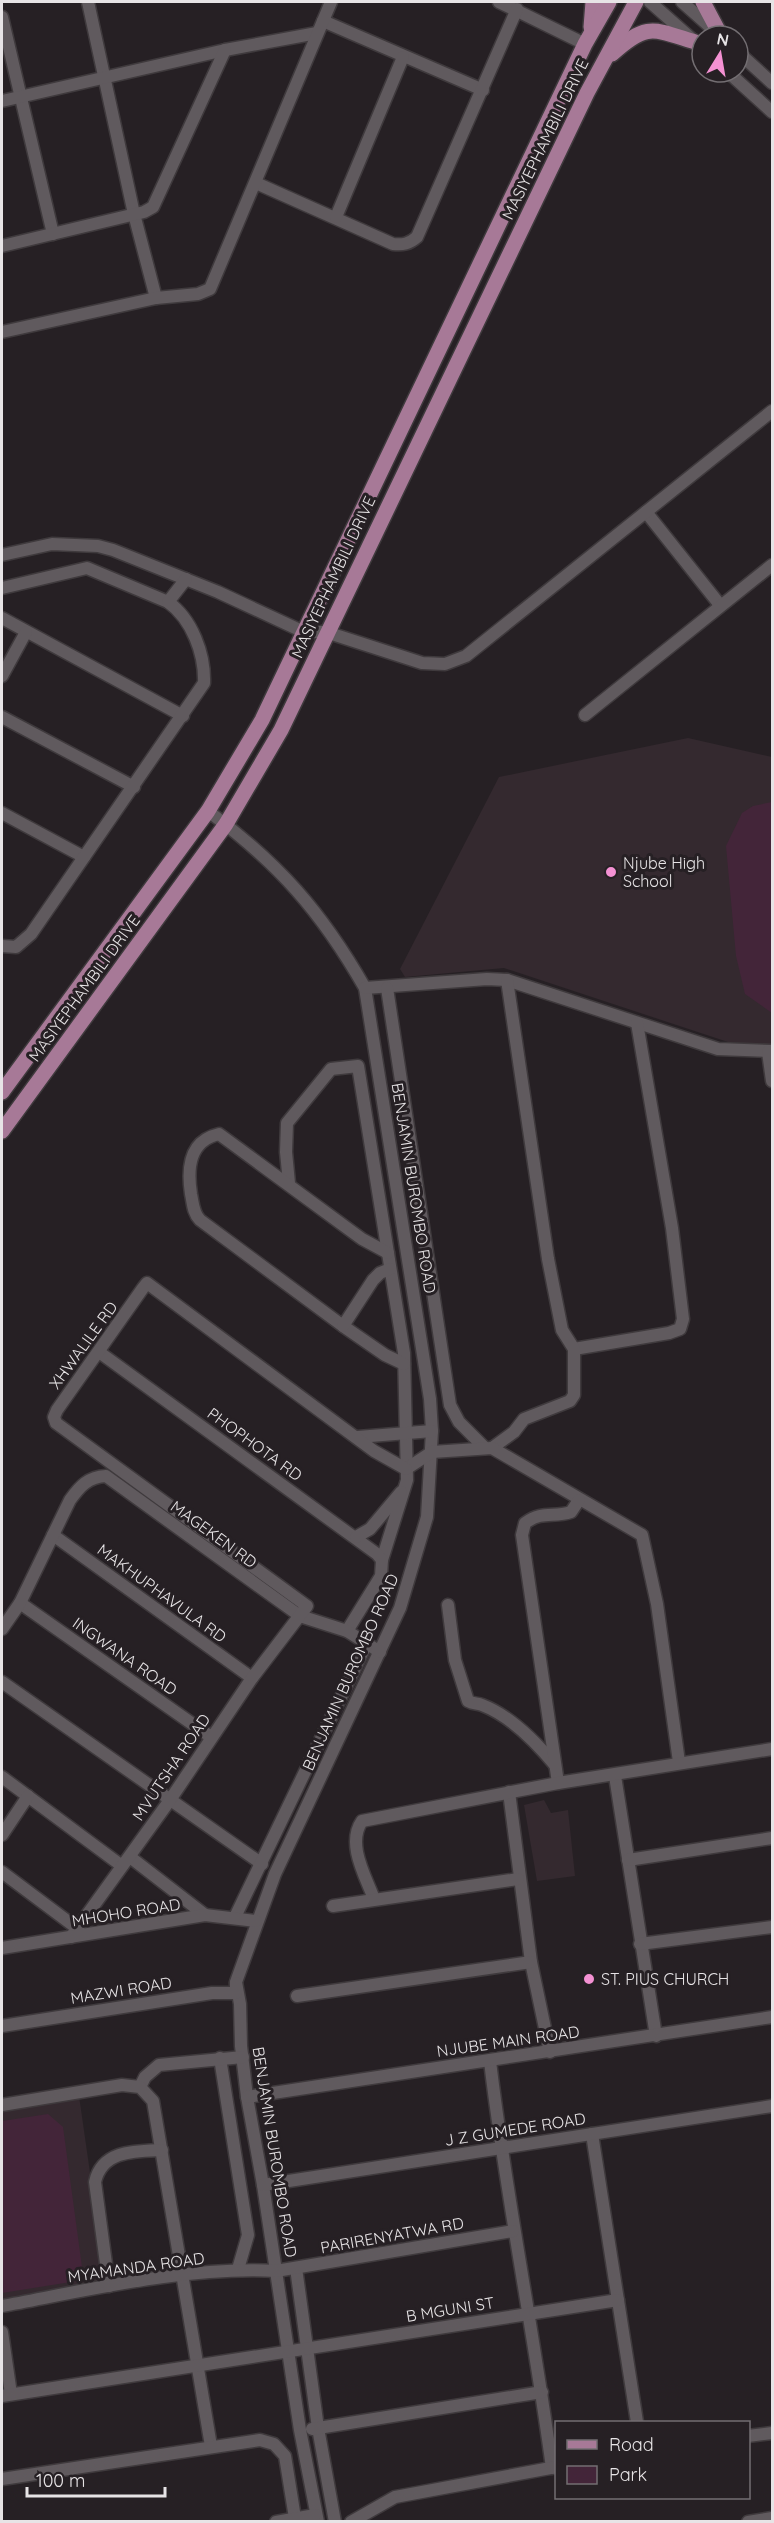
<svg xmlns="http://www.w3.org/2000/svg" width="774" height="2523" font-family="Quicksand,sans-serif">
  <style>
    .built { fill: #34292f }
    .green { fill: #432539 }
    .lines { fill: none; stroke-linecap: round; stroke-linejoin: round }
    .minor-casing { stroke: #3f3a3d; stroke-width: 15 }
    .major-casing { stroke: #3f3a3d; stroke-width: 18 }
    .minor { stroke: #605a5e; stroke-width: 12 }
    .major { stroke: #a77997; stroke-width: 15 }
    .poi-dot { fill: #f491d3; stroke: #262024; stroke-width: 2 }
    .labels { text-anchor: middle; stroke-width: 6; stroke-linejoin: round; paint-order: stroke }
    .street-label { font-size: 16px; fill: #e7e4e6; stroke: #262024 }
    .poi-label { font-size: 16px; fill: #e7e4e6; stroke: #262024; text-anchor: start }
  </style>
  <rect width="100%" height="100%" fill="#262024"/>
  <!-- built -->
  <g class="built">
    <path d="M688 738 772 757V1045L728 1042 504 968 405 977 400 969 499 777Z"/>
    <path d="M544 1800 551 1813 568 1810 575 1876 537 1881 524 1805Z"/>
    <path d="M79 2096 106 2284 2 2301V2109Z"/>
  </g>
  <!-- green -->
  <g class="green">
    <path d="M772 802V1013L745 994 736 956 726 846 742 813 753 806Z"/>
    <path d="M48 2114 63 2127 82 2267 77 2281 2 2293V2121Z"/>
  </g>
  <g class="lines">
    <defs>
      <g id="minor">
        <path d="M88 2 134 214 156 298"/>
        <path d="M499 2 585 44"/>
        <path d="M650 2 702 48"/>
        <path d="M682 2 717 33"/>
        <path d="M2 17 53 234"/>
        <path d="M323 21 483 90"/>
        <path d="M738 52 772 83"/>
        <path d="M728 72 772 112"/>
        <path d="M2 101 225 50 317 33"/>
        <path d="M256 183 393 244C403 245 409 244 417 237L517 9"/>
        <path d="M336 217 403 57"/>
        <path d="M2 246 144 212 153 207 225 50"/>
        <path d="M2 332 156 298 198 294 210 289 331 2"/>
        <path d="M646 512 720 605"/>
        <path d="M2 555 52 544 98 546 113 550 218 592 304 632H326L422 663 445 664 466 656 772 411"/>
        <path d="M2 588 87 568 168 602"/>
        <path d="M2 618 183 716"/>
        <path d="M2 676 26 632"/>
        <path d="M585 715 772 565"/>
        <path d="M2 717 134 787"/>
        <path d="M208 811C279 864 321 911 365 988L430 1399 432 1431 427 1517 400 1608 275 1874 236 1982 240 2004 241 2046 247 2097 263 2185 300 2430 318 2522"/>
        <path d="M2 813 84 857"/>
        <path d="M2 946 16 947 31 934 204 683C205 654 192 619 168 602L186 579"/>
        <path d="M365 988 487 979 507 980 718 1049 772 1051"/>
        <path d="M387 988 450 1405 459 1422 484 1447"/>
        <path d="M768 1052 772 1081"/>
        <path d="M289 1183 286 1152 287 1123 331 1069 358 1066 404 1353 407 1480 382 1560"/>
        <path d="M388 1253 362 1239 219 1134C189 1141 187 1168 191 1194 193 1203 193 1213 200 1220L343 1326 385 1355 404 1364"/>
        <path d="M343 1326 373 1280 380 1273 390 1269"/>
        <path d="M574 1349 669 1333 680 1329 683 1319 672 1228 637 1023"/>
        <path d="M99 1352 377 1554 382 1560 381 1576 347 1631"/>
        <path d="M358 1437 432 1431"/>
        <path d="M492 1448 514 1432 524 1419 570 1401 574 1395V1349L562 1330 548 1259 507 980"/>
        <path d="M406 1469 432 1452 492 1448 642 1535 657 1604 679 1762"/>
        <path d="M53 1535 252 1678"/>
        <path d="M356 1537 370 1529 401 1492"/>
        <path d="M20 1603 211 1737"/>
        <path d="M448 1605 455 1660 468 1701C473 1704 477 1703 482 1705 511 1716 536 1742 555 1765"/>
        <path d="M2 1629 20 1603 70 1500C80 1486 88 1477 106 1476L300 1616 347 1631 380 1652"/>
        <path d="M2 1682 262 1864"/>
        <path d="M615 1776 656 2036"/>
        <path d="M2 1777 122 1866"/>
        <path d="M558 1783 522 1535 525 1523C543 1510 553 1518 571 1512L579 1500"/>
        <path d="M509 1792 531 1962 550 2052"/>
        <path d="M2 1835 28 1796"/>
        <path d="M130 1857 205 1915"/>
        <path d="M628 1860 772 1838"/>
        <path d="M2 1872 78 1929"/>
        <path d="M374 1899C366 1877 346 1844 362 1821L558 1783 772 1749"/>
        <path d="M333 1906 518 1879"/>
        <path d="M235 1917 367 1643"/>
        <path d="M71 1937 170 1800 252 1678 307 1606 56 1423 54 1417 57 1410 143 1288 147 1283 374 1451 406 1469"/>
        <path d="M640 1944 772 1927"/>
        <path d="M2 1948 205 1915 256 1921"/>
        <path d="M297 1996 531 1962"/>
        <path d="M2 2026 212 1993H236V1983"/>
        <path d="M220 2058 248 2235 238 2269"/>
        <path d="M490 2061C506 2197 534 2332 552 2468"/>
        <path d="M140 2087 145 2077 159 2065 243 2057"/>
        <path d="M247 2097 772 2017"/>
        <path d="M2 2105 122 2085 140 2087 153 2101 211 2446"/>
        <path d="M592 2134 637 2422"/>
        <path d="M263 2185 772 2106"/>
        <path d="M296 2268 318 2428 335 2522"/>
        <path d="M109 2286 95 2182C102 2150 135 2151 162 2150"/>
        <path d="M2 2306C88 2290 189 2266 276 2271L513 2231"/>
        <path d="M2 2332 11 2394"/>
        <path d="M2 2396 618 2300"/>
        <path d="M312 2429 542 2392"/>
        <path d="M748 2436 772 2433"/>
        <path d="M2 2479 260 2440 274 2444 285 2456 295 2518"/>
        <path d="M276 2522 315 2515"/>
        <path d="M351 2522 395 2497 556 2467"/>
        <path d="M748 2522 772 2518"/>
      </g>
      <g id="major">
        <path d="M703 2 721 36"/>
        <path d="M591 27 593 2"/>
        <path d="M612 54C647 22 653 29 695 42"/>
        <path d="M2 1092 208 811 262 720 585 44 609 2"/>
        <path d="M2 1131 226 824 281 730 587 93 636 2"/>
      </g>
    </defs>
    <!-- minor casing -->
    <use href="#minor" class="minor-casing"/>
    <!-- major casing -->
    <use href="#major" class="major-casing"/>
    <!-- minor -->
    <use href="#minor" class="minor"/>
    <!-- major -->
    <use href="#major" class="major"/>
  </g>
  <!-- markers -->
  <g class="poi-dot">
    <circle cx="611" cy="872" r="6"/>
    <circle cx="589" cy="1979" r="6"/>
  </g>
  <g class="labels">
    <!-- street labels -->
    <g class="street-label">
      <text transform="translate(545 139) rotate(-64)" y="6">MASIYEPHAMBILI DRIVE</text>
      <text transform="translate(333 577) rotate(-65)" y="6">MASIYEPHAMBILI DRIVE</text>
      <text transform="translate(84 988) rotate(-54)" y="6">MASIYEPHAMBILI DRIVE</text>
      <text transform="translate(414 1188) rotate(81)" y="6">BENJAMIN BUROMBO ROAD</text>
      <text transform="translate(83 1345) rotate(-54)" y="6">XHWALILE RD</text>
      <text transform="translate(255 1444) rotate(36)" y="6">PHOPHOTA RD</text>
      <text transform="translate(214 1534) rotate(36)" y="6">MAGEKEN RD</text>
      <text transform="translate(162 1593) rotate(36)" y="6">MAKHUPHAVULA RD</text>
      <text transform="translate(125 1656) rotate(35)" y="6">INGWANA ROAD</text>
      <text transform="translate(350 1672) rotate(-66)" y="6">BENJAMIN BUROMBO ROAD</text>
      <text transform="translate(171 1767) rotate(-56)" y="6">MVUTSHA ROAD</text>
      <text transform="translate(126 1912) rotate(-9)" y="6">MHOHO ROAD</text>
      <text transform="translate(121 1990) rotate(-9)" y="6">MAZWI ROAD</text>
      <text transform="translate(508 2041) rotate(-8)" y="6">NJUBE MAIN ROAD</text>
      <text transform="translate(515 2129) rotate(-9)" y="6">J Z GUMEDE ROAD</text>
      <text transform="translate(275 2152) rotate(81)" y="6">BENJAMIN BUROMBO ROAD</text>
      <text transform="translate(392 2235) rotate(-10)" y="6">PARIRENYATWA RD</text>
      <text transform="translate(136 2267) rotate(-8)" y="6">MYAMANDA ROAD</text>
      <text transform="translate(450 2309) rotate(-9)" y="6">B MGUNI ST</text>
    </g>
    <!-- poi labels -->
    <g class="poi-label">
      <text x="623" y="869">Njube High<tspan x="623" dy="18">School</tspan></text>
      <text x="601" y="1985">ST. PIUS CHURCH</text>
    </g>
  </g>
  <!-- border -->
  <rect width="774" height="2523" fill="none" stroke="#e7e4e6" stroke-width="6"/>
  <!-- legend -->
  <rect x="555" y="2421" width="195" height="78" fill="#262024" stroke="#736e72" stroke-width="1.5"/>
  <rect x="567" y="2440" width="30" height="9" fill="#a77997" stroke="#736e72" stroke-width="1.5"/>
  <text x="609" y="2451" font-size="18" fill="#e7e4e6">Road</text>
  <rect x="567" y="2466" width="30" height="18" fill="#432539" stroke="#736e72" stroke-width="1.5"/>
  <text x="609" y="2481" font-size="18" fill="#e7e4e6">Park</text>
  <!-- north arrow -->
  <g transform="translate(720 54) rotate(11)"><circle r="28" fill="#262024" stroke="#736e72" stroke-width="1.5"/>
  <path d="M0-4.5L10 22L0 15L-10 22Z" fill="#f491d3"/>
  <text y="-9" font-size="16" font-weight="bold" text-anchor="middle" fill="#e7e4e6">N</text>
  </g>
  <!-- scale -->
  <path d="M27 2487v9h138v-9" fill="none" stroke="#e7e4e6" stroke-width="3"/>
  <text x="36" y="2487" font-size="18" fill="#e7e4e6" stroke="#262024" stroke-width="4.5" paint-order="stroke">100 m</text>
</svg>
